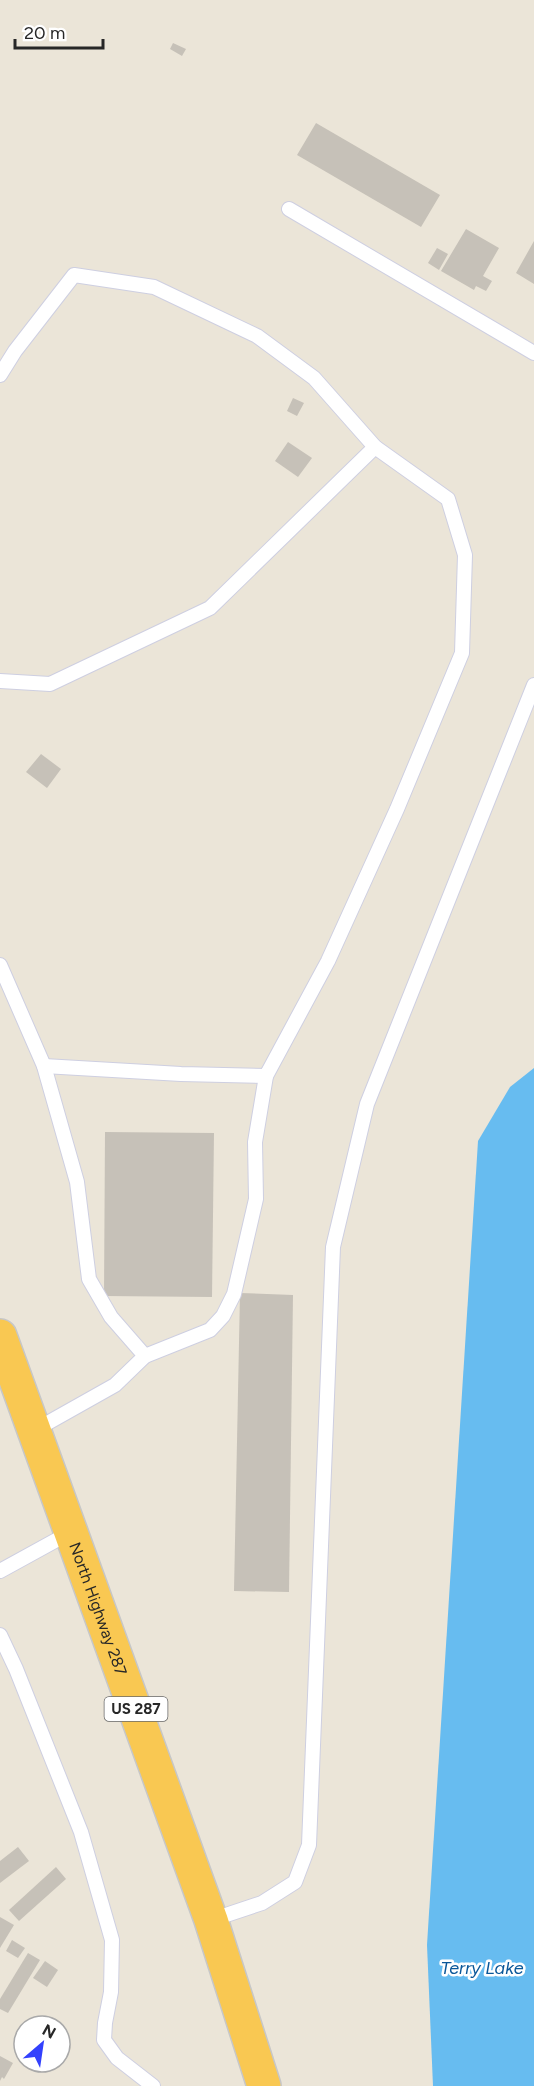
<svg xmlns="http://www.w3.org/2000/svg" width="534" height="2086" font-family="Figtree,sans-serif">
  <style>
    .water { fill: #67bcf0 }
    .building { fill: #c6c1b8 }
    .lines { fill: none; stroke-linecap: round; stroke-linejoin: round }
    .service-casing { stroke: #cecfe1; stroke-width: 16 }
    .trunk-casing { stroke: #c7c7c7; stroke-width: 36 }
    .service { stroke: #fff; stroke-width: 14 }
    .trunk { stroke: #f9c852; stroke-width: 33 }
    .labels { text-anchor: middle; stroke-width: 5; stroke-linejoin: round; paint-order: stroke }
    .shield { fill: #fff; stroke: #686868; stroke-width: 1.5 }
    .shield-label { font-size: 15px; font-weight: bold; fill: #272727 }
    .street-label { font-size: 16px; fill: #272727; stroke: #fff }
    .water-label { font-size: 18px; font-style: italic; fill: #0a5799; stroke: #fff }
  </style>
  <rect width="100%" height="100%" fill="#ebe5d8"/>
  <!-- water -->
  <path class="water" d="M534 1068V2086H433L427 1945 478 1141 510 1087Z"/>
  <!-- building -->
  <g class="building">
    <path d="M173 43 186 49 182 56 170 49Z"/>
    <path d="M316 123 440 195 421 227 297 155Z"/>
    <path d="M466 229 499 248 483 276 492 281 486 291 476 286 474 290 441 271Z"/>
    <path d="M534 241V284L516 273Z"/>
    <path d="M437 248 448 254 439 270 428 263Z"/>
    <path d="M293 398 304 403 297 416 287 411Z"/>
    <path d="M288 442 312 458 298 477 275 461Z"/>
    <path d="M41 754 61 769 47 788 26 772Z"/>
    <path d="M105 1132 214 1133 212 1297 104 1296Z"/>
    <path d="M240 1293 293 1295 289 1592 234 1591Z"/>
    <path d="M18 1847 29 1861 0 1883V1861Z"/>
    <path d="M56 1867 66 1879 19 1921 9 1910Z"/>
    <path d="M0 1917 14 1925 0 1948Z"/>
    <path d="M12 1940 25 1948 18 1958 6 1951Z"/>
    <path d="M28 1953 40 1960 8 2013 0 2009V1999Z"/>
    <path d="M45 1961 58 1970 47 1987 33 1978Z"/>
    <path d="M0 2056 13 2063 4 2079 2 2077 0 2081Z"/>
  </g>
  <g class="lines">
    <defs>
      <g id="service">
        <path d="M289 209 534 353"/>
        <path d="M0 375 15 351 74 275 154 287 257 336 314 378 375 447 448 499 465 555 462 653 397 809 328 961 266 1076 181 1074 44 1066"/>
        <path d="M0 681 50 684 210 608 375 447"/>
        <path d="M0 965 44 1066 77 1182 89 1279 111 1317 145 1356 115 1385 35 1430"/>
        <path d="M145 1356 210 1330 223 1316 234 1294 256 1199 255 1142 266 1076"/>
        <path d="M0 1571 71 1532"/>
        <path d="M0 1635 16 1669 81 1832 112 1940 111 1992 105 2023 104 2040 117 2058 153 2086"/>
        <path d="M211 1920 262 1903 295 1882 309 1845 333 1247 367 1104 534 685"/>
      </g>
      <g id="trunk">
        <path id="s1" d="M0 1336 211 1920 264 2086"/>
      </g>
    </defs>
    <!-- service casing -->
    <use href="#service" class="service-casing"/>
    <!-- trunk casing -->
    <use href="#trunk" class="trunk-casing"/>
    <!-- service -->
    <use href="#service" class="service"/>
    <!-- trunk -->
    <use href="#trunk" class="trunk"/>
  </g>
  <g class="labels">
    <!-- shield labels -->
    <rect class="shield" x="104.5" y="1697" width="63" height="24" rx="4.5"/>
    <g class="shield-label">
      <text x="136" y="1714">US 287</text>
    </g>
    <!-- street labels -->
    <g class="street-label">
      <text dy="6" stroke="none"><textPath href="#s1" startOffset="290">North Highway 287</textPath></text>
    </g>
    <!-- water labels -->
    <g class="water-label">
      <text x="482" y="1974">Terry Lake</text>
    </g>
  </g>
  <!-- north arrow -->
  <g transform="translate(42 2044) rotate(29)"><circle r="28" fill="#ffffff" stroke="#a9a9a9" stroke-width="1.5"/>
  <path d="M0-4.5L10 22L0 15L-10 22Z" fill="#3341fd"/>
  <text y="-9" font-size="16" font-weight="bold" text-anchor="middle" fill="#272727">N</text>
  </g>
  <!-- scale -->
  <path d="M15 39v9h88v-9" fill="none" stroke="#272727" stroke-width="3"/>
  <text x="24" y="39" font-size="18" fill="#272727" stroke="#ffffff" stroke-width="4.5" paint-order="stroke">20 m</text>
</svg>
